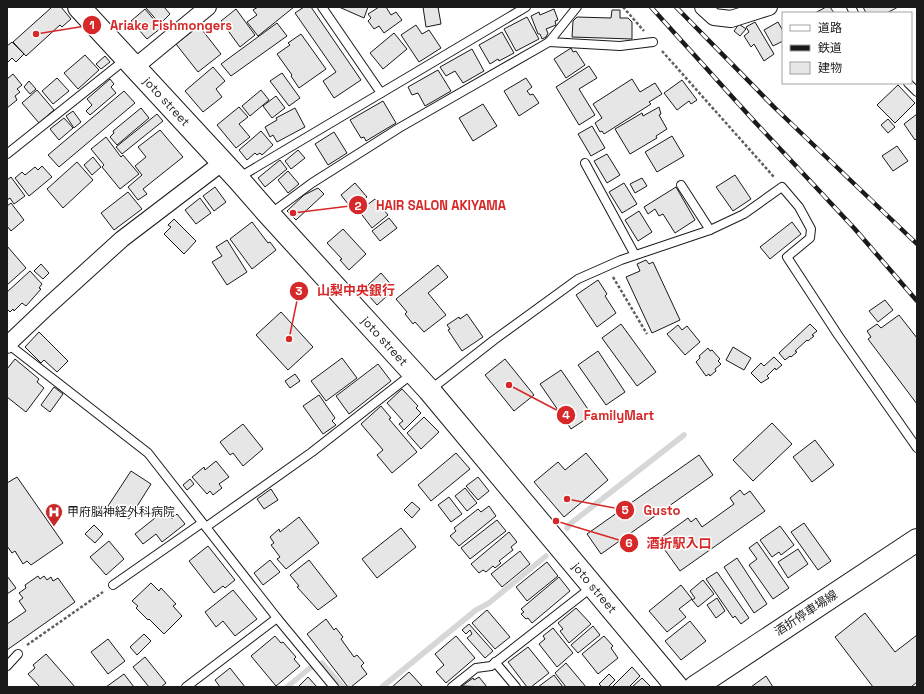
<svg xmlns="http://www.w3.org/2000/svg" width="924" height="694" font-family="'Space Grotesk','Noto Sans JP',sans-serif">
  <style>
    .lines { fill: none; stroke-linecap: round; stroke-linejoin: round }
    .stream { stroke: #d7d7d7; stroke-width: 5.5 }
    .building { fill: #e6e6e6; stroke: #1a1a1a }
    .lane-casing { stroke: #1a1a1a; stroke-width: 10 }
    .street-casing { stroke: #1a1a1a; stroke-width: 18 }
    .secondary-casing { stroke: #1a1a1a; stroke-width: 24 }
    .highway-casing { stroke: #1a1a1a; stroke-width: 24 }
    .path { stroke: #5f5f5f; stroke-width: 2.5; stroke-dasharray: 3 2; stroke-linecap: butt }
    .lane { stroke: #fff; stroke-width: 8 }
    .street { stroke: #fff; stroke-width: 16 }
    .secondary { stroke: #fff; stroke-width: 22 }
    .highway { stroke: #fff; stroke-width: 22 }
    .rail-casing { stroke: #1a1a1a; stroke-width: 4.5 }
    .rail { stroke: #fff; stroke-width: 3; stroke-dasharray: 9; stroke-linecap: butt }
    .labels { text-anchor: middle; stroke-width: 3; stroke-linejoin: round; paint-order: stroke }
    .street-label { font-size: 12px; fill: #1a1a1a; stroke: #fff }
    .poi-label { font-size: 12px; fill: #1a1a1a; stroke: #fff; text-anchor: start }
    .leader { fill: none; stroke: #d62828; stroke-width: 1.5 }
    .callout-dot { fill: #d62828; stroke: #fff; stroke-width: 1.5 }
    .mark-label { font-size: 12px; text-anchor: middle; font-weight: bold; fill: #fff }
    .callout-label { font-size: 13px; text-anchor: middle; font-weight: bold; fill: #d62828; stroke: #fff; stroke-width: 3; stroke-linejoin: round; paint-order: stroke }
  </style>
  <rect width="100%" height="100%" fill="#fff"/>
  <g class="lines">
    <!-- stream -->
    <g class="stream">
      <path d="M567 528 570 524 684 435"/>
      <path d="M287 687 310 668 322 663 343 687"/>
      <path d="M382 687 476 610 489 603 546 556"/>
    </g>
  </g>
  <!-- building -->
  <g class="building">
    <path d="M52 7H61L71 19 62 27 60 25 26 56 13 42Z"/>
    <path d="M148 7H164L170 14 160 24 146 8Z"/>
    <path d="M258 7H294L258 36 247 22 257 15 253 10Z"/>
    <path d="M304 7H311L361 80 334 98 323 81 336 72 295 13Z"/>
    <path d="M339 7H368L364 18Z"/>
    <path d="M379 7H386L391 15 396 12 402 20 384 33 379 26 374 29 368 21 371 18 368 14Z"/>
    <path d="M423 7H438L441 24 426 27Z"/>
    <path d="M826 7H830L834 13H815Z"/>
    <path d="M863 7H898L887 13H866Z"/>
    <path d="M145 9 161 28 147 39 131 21Z"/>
    <path d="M236 9 255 35 240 47 221 21Z"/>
    <path d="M554 9 558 20 555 21 556 25 546 29 548 33 546 37 542 39 540 34H538L531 16 539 12 540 15Z"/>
    <path d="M612 10H620V18H628L632 22V39L572 37 573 21 577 17 611 18Z"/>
    <path d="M527 17 539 39 516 51 504 29Z"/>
    <path d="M755 22 774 54 764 61 754 44 751 47 744 36 749 32 746 27Z"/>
    <path d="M778 22 783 31V41L773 46 764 30Z"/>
    <path d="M277 23 287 36 231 76 221 64Z"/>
    <path d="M739 24 746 29 740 36 734 31Z"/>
    <path d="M416 25 422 34 429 30 441 48 419 62 401 35Z"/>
    <path d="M199 26 221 54 198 72 176 44Z"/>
    <path d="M502 32 514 53 499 61 498 59 490 64 479 45Z"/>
    <path d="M394 33 407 49 383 69 370 53Z"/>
    <path d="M301 34 326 69 299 88 291 76 292 75 277 54 290 45 288 43Z"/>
    <path d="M12 42 24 54 16 62 12 58 7 63V46Z"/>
    <path d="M571 48 573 52 576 51 585 65 566 78 554 59Z"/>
    <path d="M472 49 484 71 463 83 455 71 446 76 440 67Z"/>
    <path d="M85 55 99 70 78 89 64 73Z"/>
    <path d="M105 56 110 62 101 69 96 64Z"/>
    <path d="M589 66 597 78 579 89 595 115 579 125 556 87Z"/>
    <path d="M213 67 225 81 216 89 222 97 203 112 185 91Z"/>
    <path d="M438 70 451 91 425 106 418 93 412 95 408 87Z"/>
    <path d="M282 73 300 98 289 106 270 81Z"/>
    <path d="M13 74 22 85 17 89 20 92 15 96 17 100 7 108V79Z"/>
    <path d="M57 78 69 91 53 104 42 91Z"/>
    <path d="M526 78 532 87 527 91 530 95 533 94 539 103 519 116 504 91Z"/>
    <path d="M110 79 114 84 111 87 116 93 90 115 86 111 92 105 87 99Z"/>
    <path d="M632 79 640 92 655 83 662 94 649 102 651 104 604 134 602 131 600 132 595 123 602 118 593 104Z"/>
    <path d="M682 80 697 100 691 104 689 101 677 110 664 93Z"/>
    <path d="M29 81 36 89 30 94 24 87Z"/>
    <path d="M898 85 915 103 895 123 877 105Z"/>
    <path d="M37 90 54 110 39 123 22 103Z"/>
    <path d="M261 90 269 100 250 116 242 106Z"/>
    <path d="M124 91 135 103 59 167 48 155Z"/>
    <path d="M276 96 285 108 272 118 263 106Z"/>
    <path d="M383 101 396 123 366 141 364 137 361 138 350 120Z"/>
    <path d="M483 104 497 126 473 141 459 118Z"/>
    <path d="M239 107 248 117 239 124 250 137 236 148 217 125Z"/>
    <path d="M659 107 661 114 659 115 667 129 656 136 657 138 630 154 615 129 642 113 643 116Z"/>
    <path d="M141 108 149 118 117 145 110 137 114 133 113 131Z"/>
    <path d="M295 108 305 127 277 142 273 135 270 137 265 127 277 120 276 118Z"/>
    <path d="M73 111 81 122 74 128 66 116Z"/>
    <path d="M157 114 163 121 122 154 116 147Z"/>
    <path d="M917 114V138L915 140 904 124Z"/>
    <path d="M64 118 73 128 59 140 50 129Z"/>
    <path d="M888 119 895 127 888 133 881 125Z"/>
    <path d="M592 126 605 148 591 156 578 134Z"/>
    <path d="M160 130 183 157 143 189 147 194 138 200 128 187 142 175 135 166 146 157 138 147Z"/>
    <path d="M261 131 273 145 262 155 260 153 257 155 255 153 247 160 239 150Z"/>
    <path d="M334 132 347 153 328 165 315 144Z"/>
    <path d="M672 136 684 156 657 172 645 152Z"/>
    <path d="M106 137 121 157 123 155 139 174 120 189 102 167 104 165 91 149Z"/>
    <path d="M897 146 908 161 893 171 882 156Z"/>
    <path d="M298 150 305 158 291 169 285 161Z"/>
    <path d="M607 154 620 175 607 183 594 161Z"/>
    <path d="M93 157 101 167 92 175 84 165Z"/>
    <path d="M280 160 287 169 265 187 258 178Z"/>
    <path d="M77 162 93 180 63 208 47 189Z"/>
    <path d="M42 166 52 177 29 196 15 178 22 172 25 175 35 167 38 170Z"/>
    <path d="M288 171 299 184 288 193 278 180Z"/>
    <path d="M735 175 751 199 733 211 716 187Z"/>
    <path d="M11 177 25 196 14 204 10 198 7 200V180Z"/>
    <path d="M642 178 647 186 635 193 630 184Z"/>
    <path d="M355 183 367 197 352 209 341 195Z"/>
    <path d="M624 183 637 204 622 213 609 192Z"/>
    <path d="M215 187 226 202 214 211 203 196Z"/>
    <path d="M676 187 695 220 675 233 663 214 659 216 655 209 648 214 644 207Z"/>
    <path d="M318 188 324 194 296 220 287 211 304 195Z"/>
    <path d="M128 192 142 209 114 230 101 213Z"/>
    <path d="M200 198 211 213 196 224 185 210Z"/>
    <path d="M375 199 388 215 372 228 359 211Z"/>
    <path d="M11 203 24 220 11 231 7 226V206Z"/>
    <path d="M639 211 652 232 638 241 625 220Z"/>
    <path d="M389 218 397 228 380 241 372 231Z"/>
    <path d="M174 219 196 241 184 254 164 234 171 227 168 225Z"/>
    <path d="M252 222 268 243 270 242 276 250 252 269 230 239Z"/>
    <path d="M792 222 801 234 770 259 760 247Z"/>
    <path d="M343 229 366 254 349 270 340 260 342 259 327 243Z"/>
    <path d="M227 240 247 272 227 285 212 262 222 256 216 247Z"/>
    <path d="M7 246 26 268 7 285Z"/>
    <path d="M646 260 649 264 653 262 680 320 652 333 626 277 640 271 637 264Z"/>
    <path d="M41 264 49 273 43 279 34 271Z"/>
    <path d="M438 265 448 277 428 293 446 315 424 332 415 322 413 324 405 314 407 312 396 299Z"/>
    <path d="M30 271 42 284 39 288 41 289 26 306 22 303 14 311 13 309 10 312 7 309V292Z"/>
    <path d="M381 273 395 289 377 305 370 297 375 293 368 285Z"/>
    <path d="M598 280 607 294 605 296 616 313 597 327 576 295Z"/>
    <path d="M885 300 893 310 878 322 869 311Z"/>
    <path d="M281 312 313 347 288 370 256 335Z"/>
    <path d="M467 314 483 337 462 351 448 330 450 329 447 325 459 317 460 319Z"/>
    <path d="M899 315 917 338V404L868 339 871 337 867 331 877 324 881 328Z"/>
    <path d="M621 324 656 372 637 386 602 338Z"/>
    <path d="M810 324 817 331 812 335 814 336 808 341 807 340 795 351 797 352 791 357 790 356 785 360 779 353Z"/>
    <path d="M678 325 682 330 687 326 700 342 685 355 667 334Z"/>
    <path d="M39 332 68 361 57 372 44 360 41 363 25 347Z"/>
    <path d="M733 347 751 358 744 370 726 360Z"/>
    <path d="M708 348 710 351 712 350 720 359 718 361 721 364 715 369 716 371 710 376 709 374 706 376 696 362 700 358 699 356Z"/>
    <path d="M598 351 625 392 606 405 578 365Z"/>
    <path d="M774 357 782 365 776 370 775 368 767 376 769 378 761 383 751 373 761 363 764 366Z"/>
    <path d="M342 358 357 378 326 401 311 381Z"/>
    <path d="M15 359 39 379 37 382 44 388 26 412 7 397V369Z"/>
    <path d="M505 359 534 395 514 411 485 375Z"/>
    <path d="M378 364 391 381 349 414 336 396Z"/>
    <path d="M561 370 592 415 571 429 540 384Z"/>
    <path d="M295 374 300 381 290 388 285 381Z"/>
    <path d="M54 387 63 394 50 412 41 405Z"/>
    <path d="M402 389 418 406 416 408 421 413 404 430 399 424 403 421 387 403Z"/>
    <path d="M319 395 335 418 332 421 336 425 323 434 303 406Z"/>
    <path d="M381 406 391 418 389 419 417 452 392 473 377 455 383 450 361 424Z"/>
    <path d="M424 417 439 432 421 449 407 433Z"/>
    <path d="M772 423 792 444 753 481 733 460Z"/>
    <path d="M243 424 263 449 243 466 233 453 230 455 220 442Z"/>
    <path d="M815 440 834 465 812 482 793 457Z"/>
    <path d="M456 453 470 469 431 501 418 485Z"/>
    <path d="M586 453 608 480 564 517 534 482 558 462 565 470Z"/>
    <path d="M699 455 713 475 601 554 587 534Z"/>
    <path d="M216 461 229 477 219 484 222 488 213 495 210 491 207 494 192 477 204 467 205 470Z"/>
    <path d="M131 471 151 484 129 519 108 506Z"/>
    <path d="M17 477 63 543 31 565 27 561 23 564 15 551 12 553 7 546V483Z"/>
    <path d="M478 477 489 491 478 500 466 486Z"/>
    <path d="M190 479 194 484 187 490 183 485Z"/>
    <path d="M465 488 477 503 467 511 455 496Z"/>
    <path d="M271 489 278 500 264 509 257 499Z"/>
    <path d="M740 490 744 495 750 491 765 511 680 571 662 546 667 542 663 536 688 518 691 522 696 518 702 527 734 504 730 498Z"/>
    <path d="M449 497 462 514 451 522 438 505Z"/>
    <path d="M412 502 420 509 412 518 404 510Z"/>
    <path d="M489 506 496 516 459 546 450 536 456 531 454 528 478 509 481 512Z"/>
    <path d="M165 510 172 519 177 514 185 524 162 542 156 534 143 544 135 534Z"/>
    <path d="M299 517 319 543 286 569 277 559 280 557 271 545 274 543 270 537 279 529 280 532Z"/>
    <path d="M497 520 506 531 470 559 461 548Z"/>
    <path d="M804 523 831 561 818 570 791 532Z"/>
    <path d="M94 525 103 534 95 543 85 534Z"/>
    <path d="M780 526 794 545 781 555 779 552 772 557 760 540Z"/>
    <path d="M401 528 416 547 377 578 362 559Z"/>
    <path d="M509 532 517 542 511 547 513 550 499 561 501 563 495 568 493 566 486 572 483 570 479 573 471 564Z"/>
    <path d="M109 541 124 559 106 575 90 557Z"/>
    <path d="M757 542 789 588 773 599 749 565 757 559 749 548Z"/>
    <path d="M208 546 235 580 225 588 223 586 214 593 189 561Z"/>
    <path d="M798 549 808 564 788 578 778 562Z"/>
    <path d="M520 551 530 564 502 587 491 574Z"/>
    <path d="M737 558 767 604 754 613 724 567Z"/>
    <path d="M270 560 280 572 263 585 254 573Z"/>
    <path d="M309 560 337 596 318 610 297 587 299 586 290 575Z"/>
    <path d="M547 562 558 576 527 601 516 587Z"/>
    <path d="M717 572 749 618 741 624 735 616 733 618 706 579Z"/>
    <path d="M7 576 16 588 7 594Z"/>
    <path d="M38 576 40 579 44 576 47 580 51 577 53 581 58 578 75 602 7 650V624L26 611 19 601 23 598 19 593 26 588 25 585Z"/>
    <path d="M559 577 570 591 532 623 528 618 526 619 521 614 524 612 521 609Z"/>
    <path d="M703 580 714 594 698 607 692 600 695 598 690 591Z"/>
    <path d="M151 583 159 591 161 588 176 604 173 606 182 616 164 634 149 619 148 620 136 608 138 606 132 601Z"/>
    <path d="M681 585 692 599 679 609 686 617 667 632 649 611Z"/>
    <path d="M233 590 257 619 235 636 223 621 216 627 205 612Z"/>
    <path d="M717 598 725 611 716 618 707 605Z"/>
    <path d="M576 608 591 624 569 643 560 631 563 629 558 623Z"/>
    <path d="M487 610 510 637 495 649 472 623Z"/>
    <path d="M865 613 895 652 917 635V682L911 687H873L835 637Z"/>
    <path d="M326 619 334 630 336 628 343 637 341 639 354 657 357 655 364 663 361 666 367 674 351 687H348L307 634Z"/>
    <path d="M690 621 706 641 681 660 665 641Z"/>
    <path d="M469 624 493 651 485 658 467 638 472 634 470 630 466 634 462 630Z"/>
    <path d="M593 626 600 635 578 653 571 645Z"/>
    <path d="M553 628 573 653 557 667 539 644 545 639 543 636Z"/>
    <path d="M144 634 151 641 137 655 130 647Z"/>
    <path d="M275 636 281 643 283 642 296 657 294 659 300 666 276 686 251 656Z"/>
    <path d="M456 636 475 658 446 683 436 672 444 665 435 654Z"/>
    <path d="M604 636 613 646 611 648 618 658 598 674 582 654Z"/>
    <path d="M108 639 125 661 108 674 91 652Z"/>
    <path d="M528 647 549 673 531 687H527L508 662Z"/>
    <path d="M46 654 75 687H40L28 674 35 668 33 665Z"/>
    <path d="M145 657 166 683 161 687H149L133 667Z"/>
    <path d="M566 663 586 687H566L555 673Z"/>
    <path d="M632 667 640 676 629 687H612Z"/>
    <path d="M230 668 245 687H220L215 680Z"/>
    <path d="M409 672 423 687H392Z"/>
    <path d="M124 674 134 687H106Z"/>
    <path d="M609 674 615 680 608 687H602L599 684Z"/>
    <path d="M554 675 563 687H538Z"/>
    <path d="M766 676 773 687H751Z"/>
    <path d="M308 677 317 687H298Z"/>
    <path d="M479 677 487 687 462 686 473 678 474 680Z"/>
    <path d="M642 678 651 687H632Z"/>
  </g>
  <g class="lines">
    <defs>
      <g id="lane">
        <path d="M322 7 381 93"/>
        <path d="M851 7 854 13"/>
        <path d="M549 42 620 46 653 42"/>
        <path d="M908 83 917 92"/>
        <path d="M7 154 126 59"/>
        <path d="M585 163 635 255"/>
        <path d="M238 178 526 7"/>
        <path d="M681 185 710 230"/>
        <path d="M270 214 312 183 399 128 549 42 577 7"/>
        <path d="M8 344 148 453 277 618 334 687"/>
        <path d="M430 390 494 340 578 279 621 260 710 230 744 214 782 187 799 207 811 229 810 238 787 257 838 335 917 448"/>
        <path d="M206 527 312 452 412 374"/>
        <path d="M113 585 202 523"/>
        <path d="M495 662 516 687"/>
        <path d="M7 666 18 654"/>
        <path d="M186 687 277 618"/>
        <path d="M452 687 476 668 491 666 592 587"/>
      </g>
      <g id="street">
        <path d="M703 7 714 17 731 19 769 7"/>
        <path d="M135 67 208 7"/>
        <path d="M7 345 47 307 122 239 223 162"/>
      </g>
      <path id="secondary" d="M695 687 917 540"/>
      <g id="highway">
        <path id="s1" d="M79 7 238 179 266 211 429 390 677 687"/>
      </g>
    </defs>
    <!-- lane casing -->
    <use href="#lane" class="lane-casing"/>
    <!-- street casing -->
    <use href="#street" class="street-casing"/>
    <!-- secondary casing -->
    <use href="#secondary" class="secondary-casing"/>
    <!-- highway casing -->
    <use href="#highway" class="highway-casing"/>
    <!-- path -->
    <g class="path">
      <path d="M623 7 644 31"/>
      <path d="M662 51 774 177"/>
      <path d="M613 277 647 334"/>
      <path d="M27 645 103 592"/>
    </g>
    <!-- lane -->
    <use href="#lane" class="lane"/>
    <!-- street -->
    <use href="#street" class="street"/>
    <!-- secondary -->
    <use href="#secondary" class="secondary"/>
    <!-- highway -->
    <use href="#highway" class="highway"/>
    <defs>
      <g id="rail">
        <path d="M651 7 754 121 854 228 917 301"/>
        <path d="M676 7 775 108 917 244"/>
      </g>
    </defs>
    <!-- rail casing -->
    <use href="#rail" class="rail-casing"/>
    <!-- rail -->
    <use href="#rail" class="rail"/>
  </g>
  <!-- icons -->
  <defs>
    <symbol id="hospital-pin" viewBox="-11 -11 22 30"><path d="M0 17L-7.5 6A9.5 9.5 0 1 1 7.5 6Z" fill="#c62828" stroke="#fff"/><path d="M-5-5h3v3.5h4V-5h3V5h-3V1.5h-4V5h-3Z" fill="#fff"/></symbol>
  </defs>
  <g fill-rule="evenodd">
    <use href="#hospital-pin" x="44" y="502" width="20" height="27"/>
  </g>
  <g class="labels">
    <!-- street labels -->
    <g class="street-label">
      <text dy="4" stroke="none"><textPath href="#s1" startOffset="129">joto street</textPath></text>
      <text dy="4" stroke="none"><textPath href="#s1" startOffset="453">joto street</textPath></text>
      <text dy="4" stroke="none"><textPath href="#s1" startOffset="777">joto street</textPath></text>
      <text transform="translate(806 613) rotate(-33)" y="4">酒折停車場線</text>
    </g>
    <!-- poi labels -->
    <g class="poi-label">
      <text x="67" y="516">甲府脳神経外科病院</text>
    </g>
  </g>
  <!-- callouts -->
  <path class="leader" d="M36 34L92 25M293 213L358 205M289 339L299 291M509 385L566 415M567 499L625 510M556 521L629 543"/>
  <g class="callout-dot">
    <circle cx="36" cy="34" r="4"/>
    <circle cx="293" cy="213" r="4"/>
    <circle cx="289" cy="339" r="4"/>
    <circle cx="509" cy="385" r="4"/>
    <circle cx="567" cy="499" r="4"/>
    <circle cx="556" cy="521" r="4"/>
    <circle cx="92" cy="25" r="10"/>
    <circle cx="358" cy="205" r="10"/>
    <circle cx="299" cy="291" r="10"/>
    <circle cx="566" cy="415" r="10"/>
    <circle cx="625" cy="510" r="10"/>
    <circle cx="629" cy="543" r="10"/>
  </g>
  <g class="mark-label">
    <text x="92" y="29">1</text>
    <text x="358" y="210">2</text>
    <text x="299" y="295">3</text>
    <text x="566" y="419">4</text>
    <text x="625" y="514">5</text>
    <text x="629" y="547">6</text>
  </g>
  <g class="callout-label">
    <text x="171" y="30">Ariake Fishmongers</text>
    <text x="441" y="210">HAIR SALON AKIYAMA</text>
    <text x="356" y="295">山梨中央銀行</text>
    <text x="619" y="420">FamilyMart</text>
    <text x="662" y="515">Gusto</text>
    <text x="679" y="548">酒折駅入口</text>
  </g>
  <!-- border -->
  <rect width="924" height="694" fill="none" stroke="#1a1a1a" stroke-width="16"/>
  <!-- legend -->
  <rect x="782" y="12" width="130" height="72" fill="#ffffff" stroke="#a3a3a3"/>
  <rect x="790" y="25" width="20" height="6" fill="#ffffff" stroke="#a3a3a3"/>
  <text x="818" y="32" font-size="12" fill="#1a1a1a">道路</text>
  <rect x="790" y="45" width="20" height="6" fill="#1a1a1a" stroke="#a3a3a3"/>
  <text x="818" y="52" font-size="12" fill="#1a1a1a">鉄道</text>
  <rect x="790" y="62" width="20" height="12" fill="#e6e6e6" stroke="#a3a3a3"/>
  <text x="818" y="72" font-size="12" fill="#1a1a1a">建物</text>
</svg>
